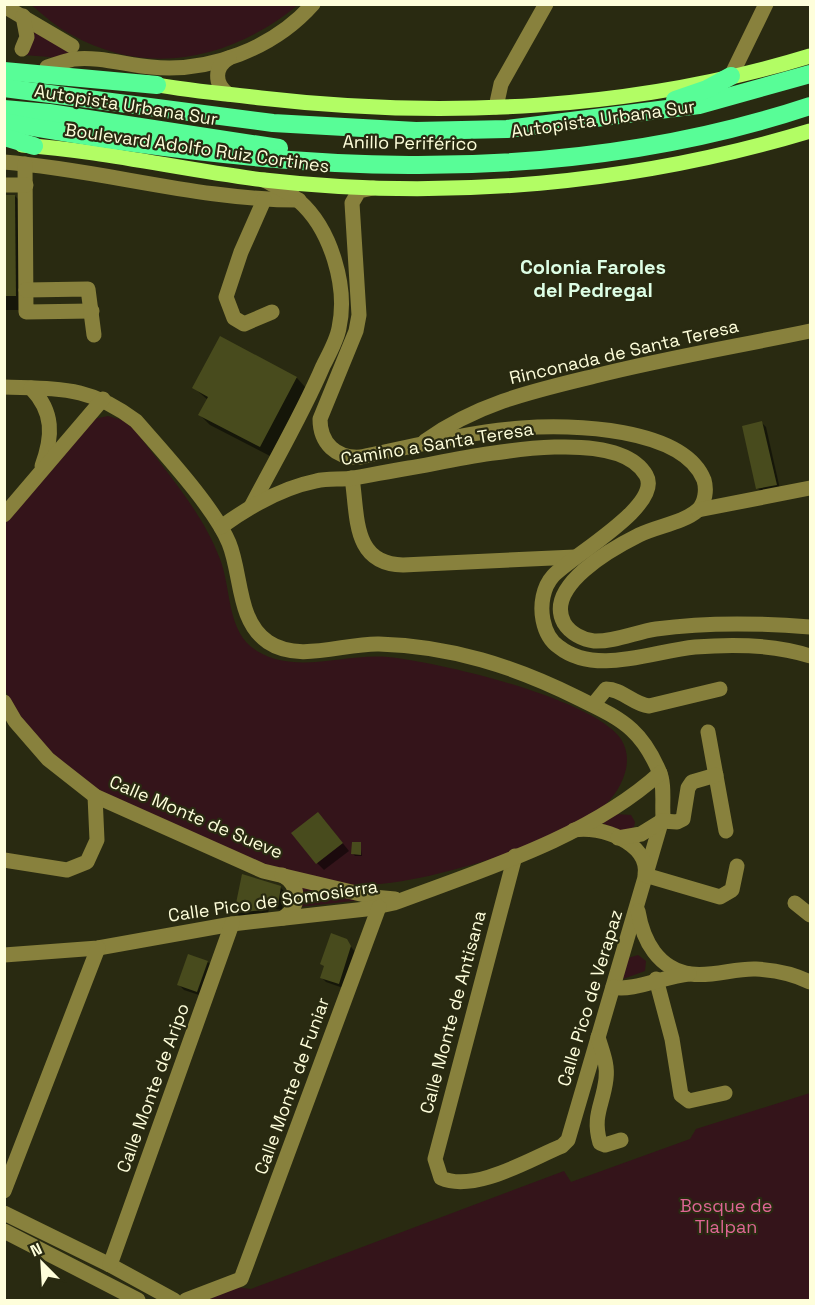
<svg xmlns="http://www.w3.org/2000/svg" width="815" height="1305" font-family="'Space Grotesk',sans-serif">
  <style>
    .green { fill: #34141a }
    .shadow { fill: #0007 }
    .building { fill: #484b1d }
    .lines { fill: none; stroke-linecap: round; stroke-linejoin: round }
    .minor { stroke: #88813d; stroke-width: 15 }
    .major { stroke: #b2fd64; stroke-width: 15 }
    .highway { stroke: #58fd97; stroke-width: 18 }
    .labels { text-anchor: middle; stroke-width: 4.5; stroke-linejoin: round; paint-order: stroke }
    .street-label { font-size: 18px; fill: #fefedb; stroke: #292a11 }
    .park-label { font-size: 18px; fill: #df6695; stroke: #292a11 }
    .neighbourhood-label { font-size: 20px; font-weight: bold; fill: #ddfee5; stroke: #292a11 }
  </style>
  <rect width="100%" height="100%" fill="#292a11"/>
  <!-- green -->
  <g class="green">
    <path d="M31 5H298C232 59 149 78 72 35 57 28 44 15 31 5Z"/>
    <path d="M31 28 69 53 64 58 23 55Z"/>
    <path d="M108 416 122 420 134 429C164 469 202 511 220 559 232 590 226 632 257 651 296 675 345 653 388 657 439 662 592 698 621 739 627 749 628 758 626 769 623 782 616 794 607 803 560 844 411 890 349 885 286 879 228 850 171 825 141 812 107 798 81 778 55 758 16 720 5 689 1 676 5 656 5 642 5 603 5 563 4 524L94 419Z"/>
    <path d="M615 814 631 815 635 822 634 827 622 831 596 821Z"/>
    <path d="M300 886 362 900 299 907Z"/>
    <path d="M638 955 646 961 645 971 623 979 628 958Z"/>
    <path d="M810 1093V1300H203L236 1287 251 1289 564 1171 571 1182 690 1139 696 1129Z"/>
  </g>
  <!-- shadow -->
  <g class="shadow">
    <path d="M4 196H15L30 211V310H4Z"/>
    <path d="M221 338 297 378 306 388 270 456 210 425 200 415 208 400 194 388Z"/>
    <path d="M762 423 766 427 780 489 762 492 757 488Z"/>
    <path d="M325 821 349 851 324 870 317 863Z"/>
    <path d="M360 843 362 856H355L353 854Z"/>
    <path d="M243 876 280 887 285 892 282 910 269 908 268 914 240 917 236 913Z"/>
    <path d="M346 940 355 952 343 988 326 982 322 978Z"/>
    <path d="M189 956 208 962 212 967 202 996 184 990 179 985Z"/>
  </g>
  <!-- building -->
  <g class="building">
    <path d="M4 195H15L16 296H4Z"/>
    <path d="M220 336 297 377 260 447 198 415 208 397 192 388Z"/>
    <path d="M762 421 777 485 756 489 742 426Z"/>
    <path d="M318 812 343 843 316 864 291 833Z"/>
    <path d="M352 842H361V855L351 854Z"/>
    <path d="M242 874 281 886 278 906 265 904 264 910 234 913Z"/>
    <path d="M331 933 347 939 351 946 339 984 320 978 324 966 320 964Z"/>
    <path d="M188 954 208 961 197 992 177 985Z"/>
  </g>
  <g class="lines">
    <!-- minor -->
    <g class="minor">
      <path d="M4 6 72 46"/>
      <path d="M22 49 27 37 23 16"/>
      <path d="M47 67C56 64 65 61 74 59 98 56 127 65 151 67 210 73 274 48 313 4"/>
      <path d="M731 76 766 4"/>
      <path d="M228 94C214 84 214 67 229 58"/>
      <path d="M496 107 501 84 546 4"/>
      <path d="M4 162C103 170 199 200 299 200"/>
      <path d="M25 164 26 312 92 311"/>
      <path d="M4 185H26"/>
      <path d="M373 188 359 191 352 203 359 315 356 331 320 419C320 443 336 459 361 457 414 446 468 432 522 428 570 424 683 427 704 480 707 490 705 503 698 510 683 523 657 526 639 535 613 548 544 586 564 623 570 633 583 640 594 641 614 642 636 632 656 629 707 622 760 623 810 627"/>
      <path d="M264 200 241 252 226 297 234 318 244 324 272 312"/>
      <path d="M26 290 88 289 94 335"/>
      <path d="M4 387C60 389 90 386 136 421 163 452 214 507 229 543 242 575 237 621 268 642 299 663 344 643 379 644 450 646 514 666 578 698 596 707 617 716 632 730 644 741 653 757 659 771 665 783 662 803 663 816L568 1140 562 1146C530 1159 475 1193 441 1178L435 1159 515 856"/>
      <path d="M31 388C54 412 53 436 42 466"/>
      <path d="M425 441C478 403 533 391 595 376 666 358 739 346 810 331"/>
      <path d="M352 478C358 516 352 564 403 565L575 557"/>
      <path d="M252 505C276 459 303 413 323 366 329 354 337 340 339 328 348 287 331 229 299 201 289 192 275 186 264 180"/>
      <path d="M698 510 810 488"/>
      <path d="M4 515 103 399"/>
      <path d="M221 527C250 506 281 488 316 481 328 478 341 480 354 478 372 475 390 471 409 468 459 460 615 421 646 475 664 505 571 556 553 576 543 587 540 605 543 620 545 630 550 641 559 647 596 676 653 651 695 647 733 644 774 644 810 656"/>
      <path d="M4 702 15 721 48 759 95 796 263 871 373 897 395 899"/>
      <path d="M593 705 606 689C622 689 633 704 649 706L720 689"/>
      <path d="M708 732 726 831"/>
      <path d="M574 830C600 825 650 843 645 875L720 897 732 890 737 866"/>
      <path d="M618 838 641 834 662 821 677 822 683 819 688 788 692 782 716 775"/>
      <path d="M4 860 67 870 87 862 97 840 95 796"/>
      <path d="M282 875C301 886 300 907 283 918"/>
      <path d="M795 903 810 915"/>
      <path d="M638 911C643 941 658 969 691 974 713 977 735 968 756 969 775 970 794 974 810 982"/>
      <path d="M4 955 98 948 232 924 366 909 394 903C482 870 590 837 660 773"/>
      <path d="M656 979 672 1039 681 1095 689 1101 725 1093"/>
      <path d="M613 987C631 992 666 976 689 974"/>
      <path d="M598 1037C602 1051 608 1064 606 1079 603 1105 592 1115 600 1143L605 1145 621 1140"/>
      <path d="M4 1191 98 948"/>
      <path d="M4 1213 110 1265 174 1300"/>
      <path d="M4 1231 138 1300"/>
      <path d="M110 1265 232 924"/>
      <path d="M186 1300 241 1279 379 907"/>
    </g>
    <!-- major -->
    <g class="major">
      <path d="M148 83C185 91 223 93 261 98 443 119 634 110 810 56"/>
      <path d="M22 145C104 151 183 170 264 180 447 201 634 184 810 131"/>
    </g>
    <!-- highway -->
    <g class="highway">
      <path d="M4 71 157 85"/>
      <path d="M4 88 273 123 416 131 507 129 699 105 810 74"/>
      <path d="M675 100 707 89 731 76"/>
      <path d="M4 109 49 113 279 148"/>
      <path d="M4 122C272 171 548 193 810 106"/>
      <path d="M4 137 34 146"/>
    </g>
  </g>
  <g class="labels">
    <!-- street labels -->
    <g class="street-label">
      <text transform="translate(126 105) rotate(9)" y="6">Autopista Urbana Sur</text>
      <text transform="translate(603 119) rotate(-8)" y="6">Autopista Urbana Sur</text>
      <text transform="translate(410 143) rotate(1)" y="6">Anillo Periférico</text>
      <text transform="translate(197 148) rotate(8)" y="6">Boulevard Adolfo Ruiz Cortines</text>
      <text transform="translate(624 352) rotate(-13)" y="6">Rinconada de Santa Teresa</text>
      <text transform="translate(437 444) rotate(-9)" y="6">Camino a Santa Teresa</text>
      <text transform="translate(196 817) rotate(23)" y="6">Calle Monte de Sueve</text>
      <text transform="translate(273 901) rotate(-8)" y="6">Calle Pico de Somosierra</text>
      <text transform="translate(590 998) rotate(-73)" y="6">Calle Pico de Verapaz</text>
      <text transform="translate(453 1012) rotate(-75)" y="6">Calle Monte de Antisana</text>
      <text transform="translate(292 1086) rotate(-70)" y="6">Calle Monte de Funiar</text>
      <text transform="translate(153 1088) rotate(-70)" y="6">Calle Monte de Aripo</text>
    </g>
    <!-- park labels -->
    <g class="park-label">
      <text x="726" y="1212">Bosque de<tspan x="726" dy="21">Tlalpan</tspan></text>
    </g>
    <!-- neighbourhood labels -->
    <g class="neighbourhood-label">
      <text x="593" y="274">Colonia Faroles<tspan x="593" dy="23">del Pedregal</tspan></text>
    </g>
  </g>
  <!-- border -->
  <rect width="815" height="1305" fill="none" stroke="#fefedb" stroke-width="12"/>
  <!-- north arrow -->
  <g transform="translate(42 1263) rotate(336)" stroke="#292a11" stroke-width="4.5" paint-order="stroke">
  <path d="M0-4.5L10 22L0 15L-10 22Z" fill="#fefedb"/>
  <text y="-9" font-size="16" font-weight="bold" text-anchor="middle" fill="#fefedb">N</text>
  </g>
</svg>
